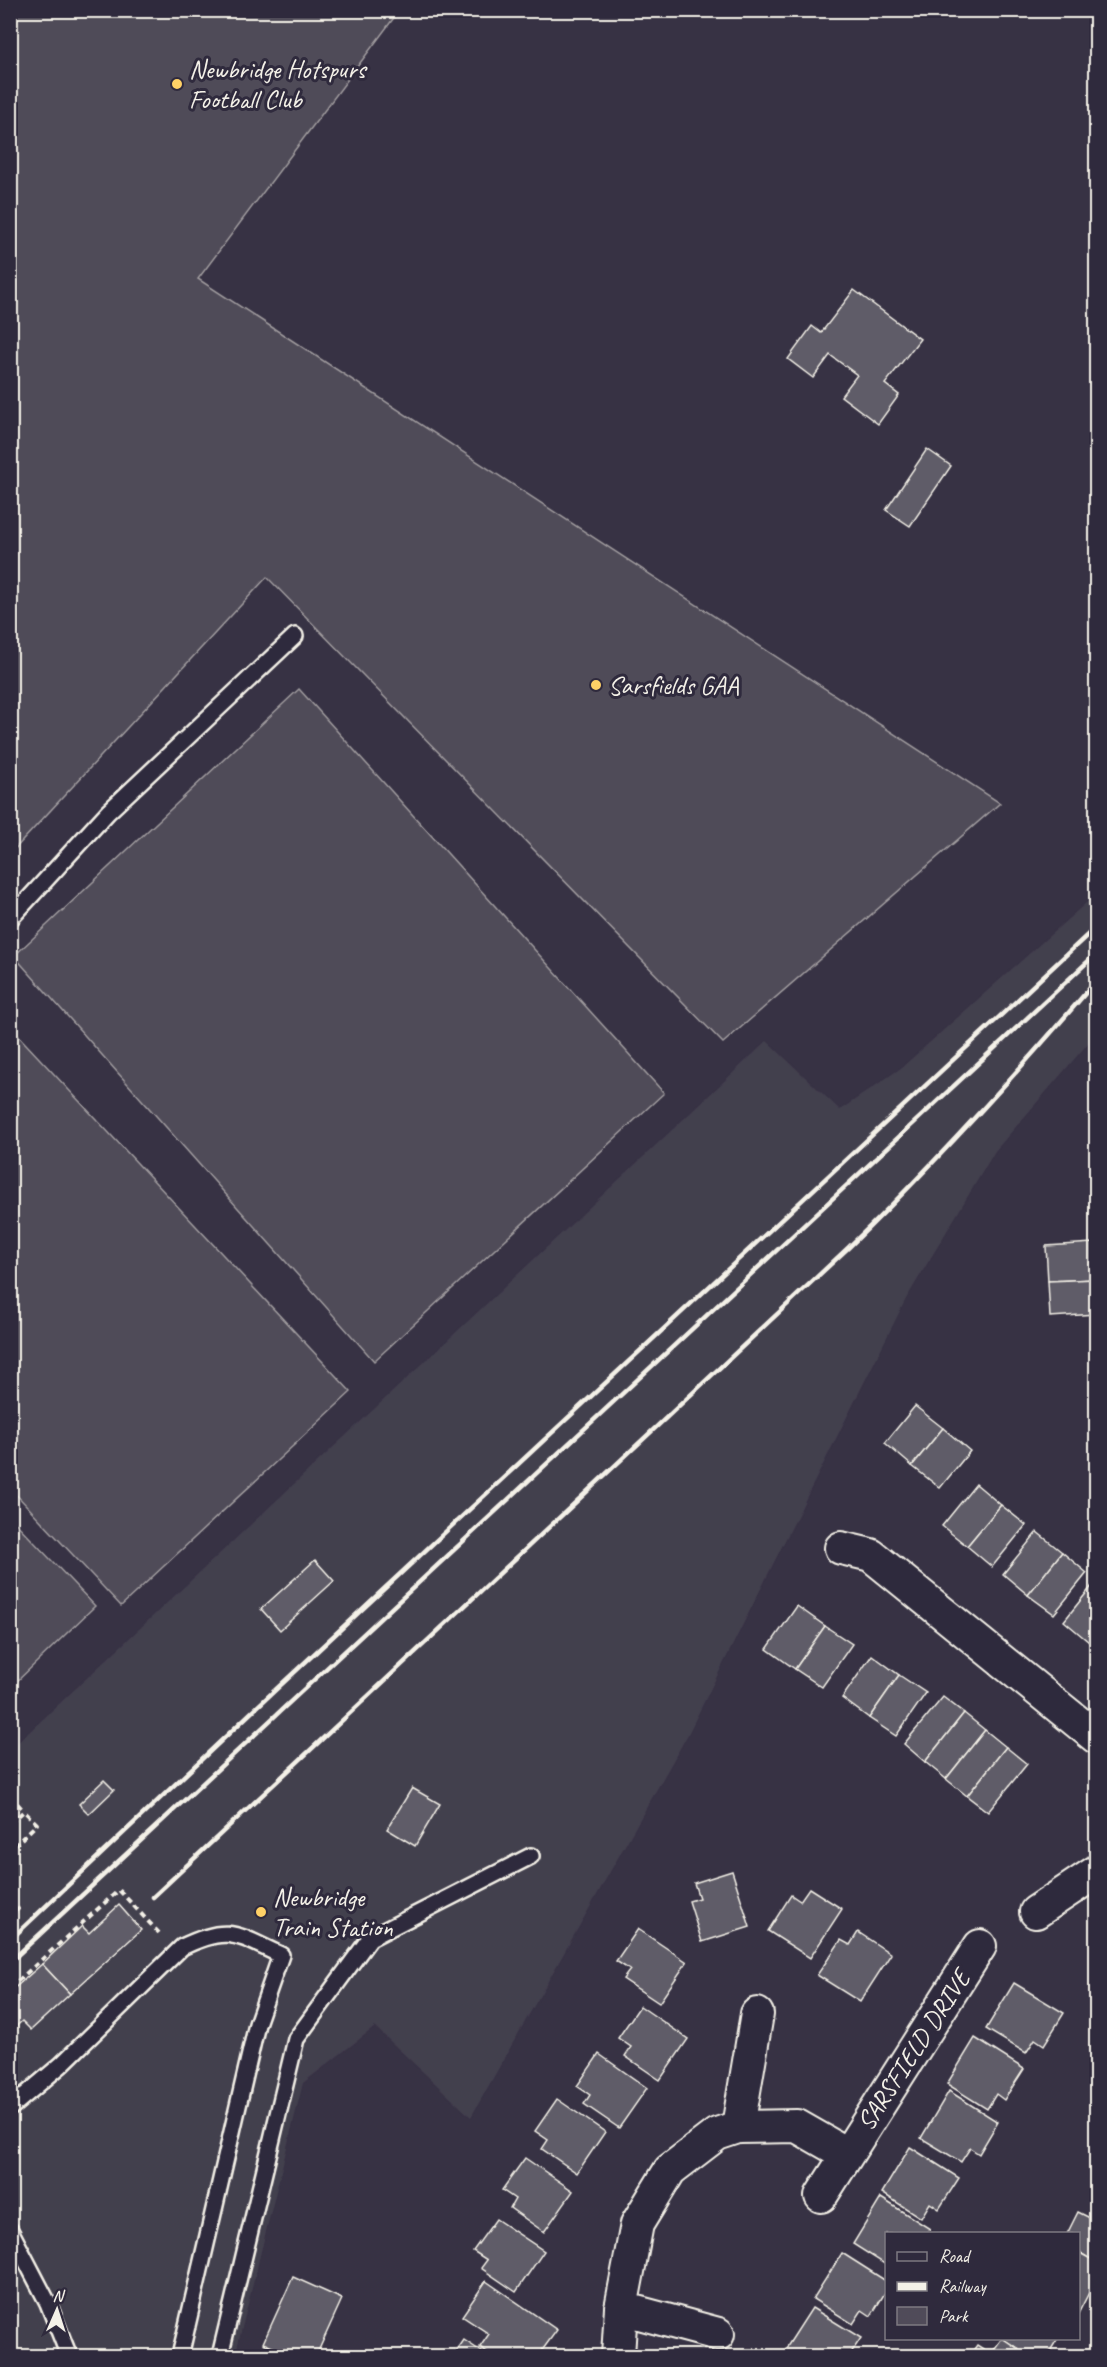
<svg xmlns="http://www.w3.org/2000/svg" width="1107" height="2367" font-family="Caveat,sans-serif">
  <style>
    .built { fill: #433f4e }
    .green { fill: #504b59; stroke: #a29ea0; stroke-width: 1.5 }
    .building { fill: #5f5c67; stroke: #f4f1e8; stroke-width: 1.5 }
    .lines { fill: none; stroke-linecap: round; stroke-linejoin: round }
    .service-casing { stroke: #f4f1e8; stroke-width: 20 }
    .minor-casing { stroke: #f4f1e8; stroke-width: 36 }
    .path { stroke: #f4f1e8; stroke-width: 4; stroke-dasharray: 6 4.5; stroke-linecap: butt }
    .service { stroke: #2f2a3d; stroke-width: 15 }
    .minor { stroke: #2f2a3d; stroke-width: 32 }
    .rail { stroke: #f4f1e8; stroke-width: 4.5 }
    .poi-dot { fill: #ffd166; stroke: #2f2a3d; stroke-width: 2 }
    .labels { text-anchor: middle; stroke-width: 6; stroke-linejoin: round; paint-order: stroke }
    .poi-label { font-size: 26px; fill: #f4f1e8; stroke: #2f2a3d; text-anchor: start }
    .street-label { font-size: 26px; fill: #f4f1e8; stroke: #2f2a3d }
  </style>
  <rect width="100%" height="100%" fill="#373244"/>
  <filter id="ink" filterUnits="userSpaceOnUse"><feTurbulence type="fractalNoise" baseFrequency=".0167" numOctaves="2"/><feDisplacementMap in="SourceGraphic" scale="12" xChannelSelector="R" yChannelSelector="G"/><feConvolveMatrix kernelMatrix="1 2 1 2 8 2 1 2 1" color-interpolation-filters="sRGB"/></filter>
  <g filter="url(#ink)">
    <!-- built -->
    <path class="built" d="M1096 894V1034L995 1151 906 1299 687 1736 471 2117 375 2027 303 2083 235 2356H11V1749L767 1041 840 1110 901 1068Z"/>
    <!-- green -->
    <g class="green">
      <path d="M10 11H399L198 279 1000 803 723 1043 267 577 11 853Z"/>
      <path d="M299 689 664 1093 374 1361 14 956Z"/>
      <path d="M11 1028 351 1392 121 1606 11 1489Z"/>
      <path d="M11 1518 95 1606 11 1687Z"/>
    </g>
    <!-- building -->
    <g class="building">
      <path d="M854 290 920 339 885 384 899 395 878 424 841 396 857 375 830 355 813 378 788 359 812 326 821 333Z"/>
      <path d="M927 449 951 466 910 526 886 510Z"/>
      <path d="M1093 1243 1096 1279 1048 1281 1046 1246Z"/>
      <path d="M1096 1279V1314L1050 1317 1048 1281Z"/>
      <path d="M915 1406 943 1428 912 1466 885 1443Z"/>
      <path d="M943 1428 970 1451 940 1488 912 1466Z"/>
      <path d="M976 1484 1001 1505 967 1546 942 1526Z"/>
      <path d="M1001 1505 1026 1525 992 1567 967 1546Z"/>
      <path d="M1037 1532 1062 1552 1028 1595 1003 1574Z"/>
      <path d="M1062 1552 1087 1573 1054 1614 1028 1595Z"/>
      <path d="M315 1560 334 1581 280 1630 261 1609Z"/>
      <path d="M1096 1581V1633L1089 1642 1064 1621Z"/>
      <path d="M797 1606 825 1626 795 1669 767 1649Z"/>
      <path d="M825 1626 852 1644 822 1687 795 1669Z"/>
      <path d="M872 1655 899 1675 869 1718 842 1698Z"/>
      <path d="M899 1675 926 1693 896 1736 869 1718Z"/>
      <path d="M943 1697 964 1713 925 1762 904 1744Z"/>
      <path d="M964 1713 985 1730 946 1779 925 1762Z"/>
      <path d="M985 1730 1006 1747 967 1796 946 1779Z"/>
      <path d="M1006 1747 1027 1764 988 1812 967 1796Z"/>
      <path d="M104 1780 114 1790 89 1814 79 1804Z"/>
      <path d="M412 1788 440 1804 415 1846 387 1829Z"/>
      <path d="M732 1871 750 1927 702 1942 689 1901 699 1898 694 1883Z"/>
      <path d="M809 1888 842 1909 810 1958 768 1931 791 1895 800 1901Z"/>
      <path d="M119 1905 141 1930 70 1994 42 1964 82 1926 89 1933Z"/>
      <path d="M638 1929 687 1962 659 2003 623 1979 630 1970 616 1961Z"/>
      <path d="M858 1932 891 1954 860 2002 817 1975 841 1940 850 1945Z"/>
      <path d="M42 1964 70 1994 31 2030 22 2021 10 2032V1992Z"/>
      <path d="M1014 1983 1064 2013 1044 2045 1035 2039 1026 2053 986 2029Z"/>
      <path d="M640 2006 688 2039 660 2080 625 2056 631 2047 618 2038Z"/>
      <path d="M975 2038 1024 2069 1004 2100 996 2094 987 2109 947 2084Z"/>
      <path d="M599 2054 647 2088 619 2128 584 2104 590 2095 577 2086Z"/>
      <path d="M949 2091 998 2122 979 2154 970 2148 961 2162 921 2138Z"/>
      <path d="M557 2099 605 2132 577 2173 542 2149 548 2140 535 2131Z"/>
      <path d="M910 2147 959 2178 939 2209 930 2203 921 2218 882 2193Z"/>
      <path d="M525 2158 573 2191 544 2232 510 2208 515 2199 502 2190Z"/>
      <path d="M881 2198 930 2229 927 2234H886V2265L853 2244Z"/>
      <path d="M1078 2212 1096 2221V2262L1078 2252V2234H1067Z"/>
      <path d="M496 2219 544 2251 516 2292 481 2268 487 2260 473 2251Z"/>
      <path d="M1078 2252 1096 2262V2279L1078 2314Z"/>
      <path d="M842 2253 886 2281V2291L871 2316 862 2310 853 2324 813 2299Z"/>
      <path d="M293 2277 342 2299 316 2356H293L263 2343Z"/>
      <path d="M486 2281 557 2330 538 2356H522L518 2354 516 2356H493L480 2347 489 2334 462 2316Z"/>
      <path d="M812 2308 861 2338 849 2356H789L783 2353Z"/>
      <path d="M1002 2338H1058L1047 2356H1029Z"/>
      <path d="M1002 2338 1029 2356H969L977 2345 991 2354Z"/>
      <path d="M464 2340 488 2356H453Z"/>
    </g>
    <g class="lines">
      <defs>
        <g id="service">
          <path d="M10 919 108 812 295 636"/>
          <path d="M10 2108 61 2065 182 1947C229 1924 237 1935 281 1955L257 2024 180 2356"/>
          <path d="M10 2230 48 2303 69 2356"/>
          <path d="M220 2356 296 2039 370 1938 531 1856"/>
        </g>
        <g id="minor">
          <path d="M841 1548 871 1555 1096 1737"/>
          <path d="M1036 1912 1096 1872"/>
          <path d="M738 2127 757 2014"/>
          <path d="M821 2196 980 1946"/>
          <path d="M621 2308 718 2334"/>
          <path d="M618 2356 621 2308 637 2224 670 2170 717 2134 738 2127 797 2126 846 2154"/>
        </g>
      </defs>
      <!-- service casing -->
      <use href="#service" class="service-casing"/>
      <!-- minor casing -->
      <use href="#minor" class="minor-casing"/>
      <!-- path -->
      <g class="path">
        <path d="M10 1808 16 1802 24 1811"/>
        <path d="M10 1823 24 1811 37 1824 10 1850"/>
        <path d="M10 1900 18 1909 10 1916"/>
        <path d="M10 1988 119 1890 159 1933"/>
      </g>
      <!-- service -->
      <use href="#service" class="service"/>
      <!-- minor -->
      <use href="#minor" class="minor"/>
      <!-- rail -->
      <g class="rail">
        <path d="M153 1897 849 1247C936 1163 1017 1073 1096 981"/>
        <path d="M10 1940 257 1707 1096 927"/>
        <path d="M10 1962 1096 954"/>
      </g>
    </g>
  </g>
  <!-- markers -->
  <g class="poi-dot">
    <circle cx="177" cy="84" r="6"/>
    <circle cx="596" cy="685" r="6"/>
    <circle cx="261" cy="1912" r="6"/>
  </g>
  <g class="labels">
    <!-- poi labels -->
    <g class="poi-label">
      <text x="189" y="78">Newbridge Hotspurs<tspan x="189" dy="30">Football Club</tspan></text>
      <text x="608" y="694">Sarsfields GAA</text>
      <text x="273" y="1906">Newbridge<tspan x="273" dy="30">Train Station</tspan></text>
    </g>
    <!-- street labels -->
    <g class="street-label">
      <text transform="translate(913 2050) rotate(-57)" y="9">SARSFIELD DRIVE</text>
    </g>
  </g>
  <!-- margin -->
  <rect width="1107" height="2367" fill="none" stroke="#2f2a3d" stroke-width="36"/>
  <rect x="18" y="18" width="1071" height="2331" fill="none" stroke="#f4f1e8" stroke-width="2" filter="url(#ink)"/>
  <!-- legend -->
  <rect x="885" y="2232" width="195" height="108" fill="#2f2a3d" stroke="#7e7a81" stroke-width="1.5"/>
  <rect x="897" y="2252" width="30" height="9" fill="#2f2a3d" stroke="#7e7a81" stroke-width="1.5"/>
  <text x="939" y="2262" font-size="18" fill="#f4f1e8">Road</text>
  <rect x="897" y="2282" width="30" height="9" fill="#f4f1e8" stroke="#7e7a81" stroke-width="1.5"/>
  <text x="939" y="2292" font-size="18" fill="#f4f1e8">Railway</text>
  <rect x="897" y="2307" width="30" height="18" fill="#504b59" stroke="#7e7a81" stroke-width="1.5"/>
  <text x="939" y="2322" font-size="18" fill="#f4f1e8">Park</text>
  <!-- north arrow -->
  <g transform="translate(57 2310) rotate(3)" stroke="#2f2a3d" stroke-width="4.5" paint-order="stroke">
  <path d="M0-4.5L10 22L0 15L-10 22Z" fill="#f4f1e8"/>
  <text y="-9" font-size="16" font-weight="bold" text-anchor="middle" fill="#f4f1e8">N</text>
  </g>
</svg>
